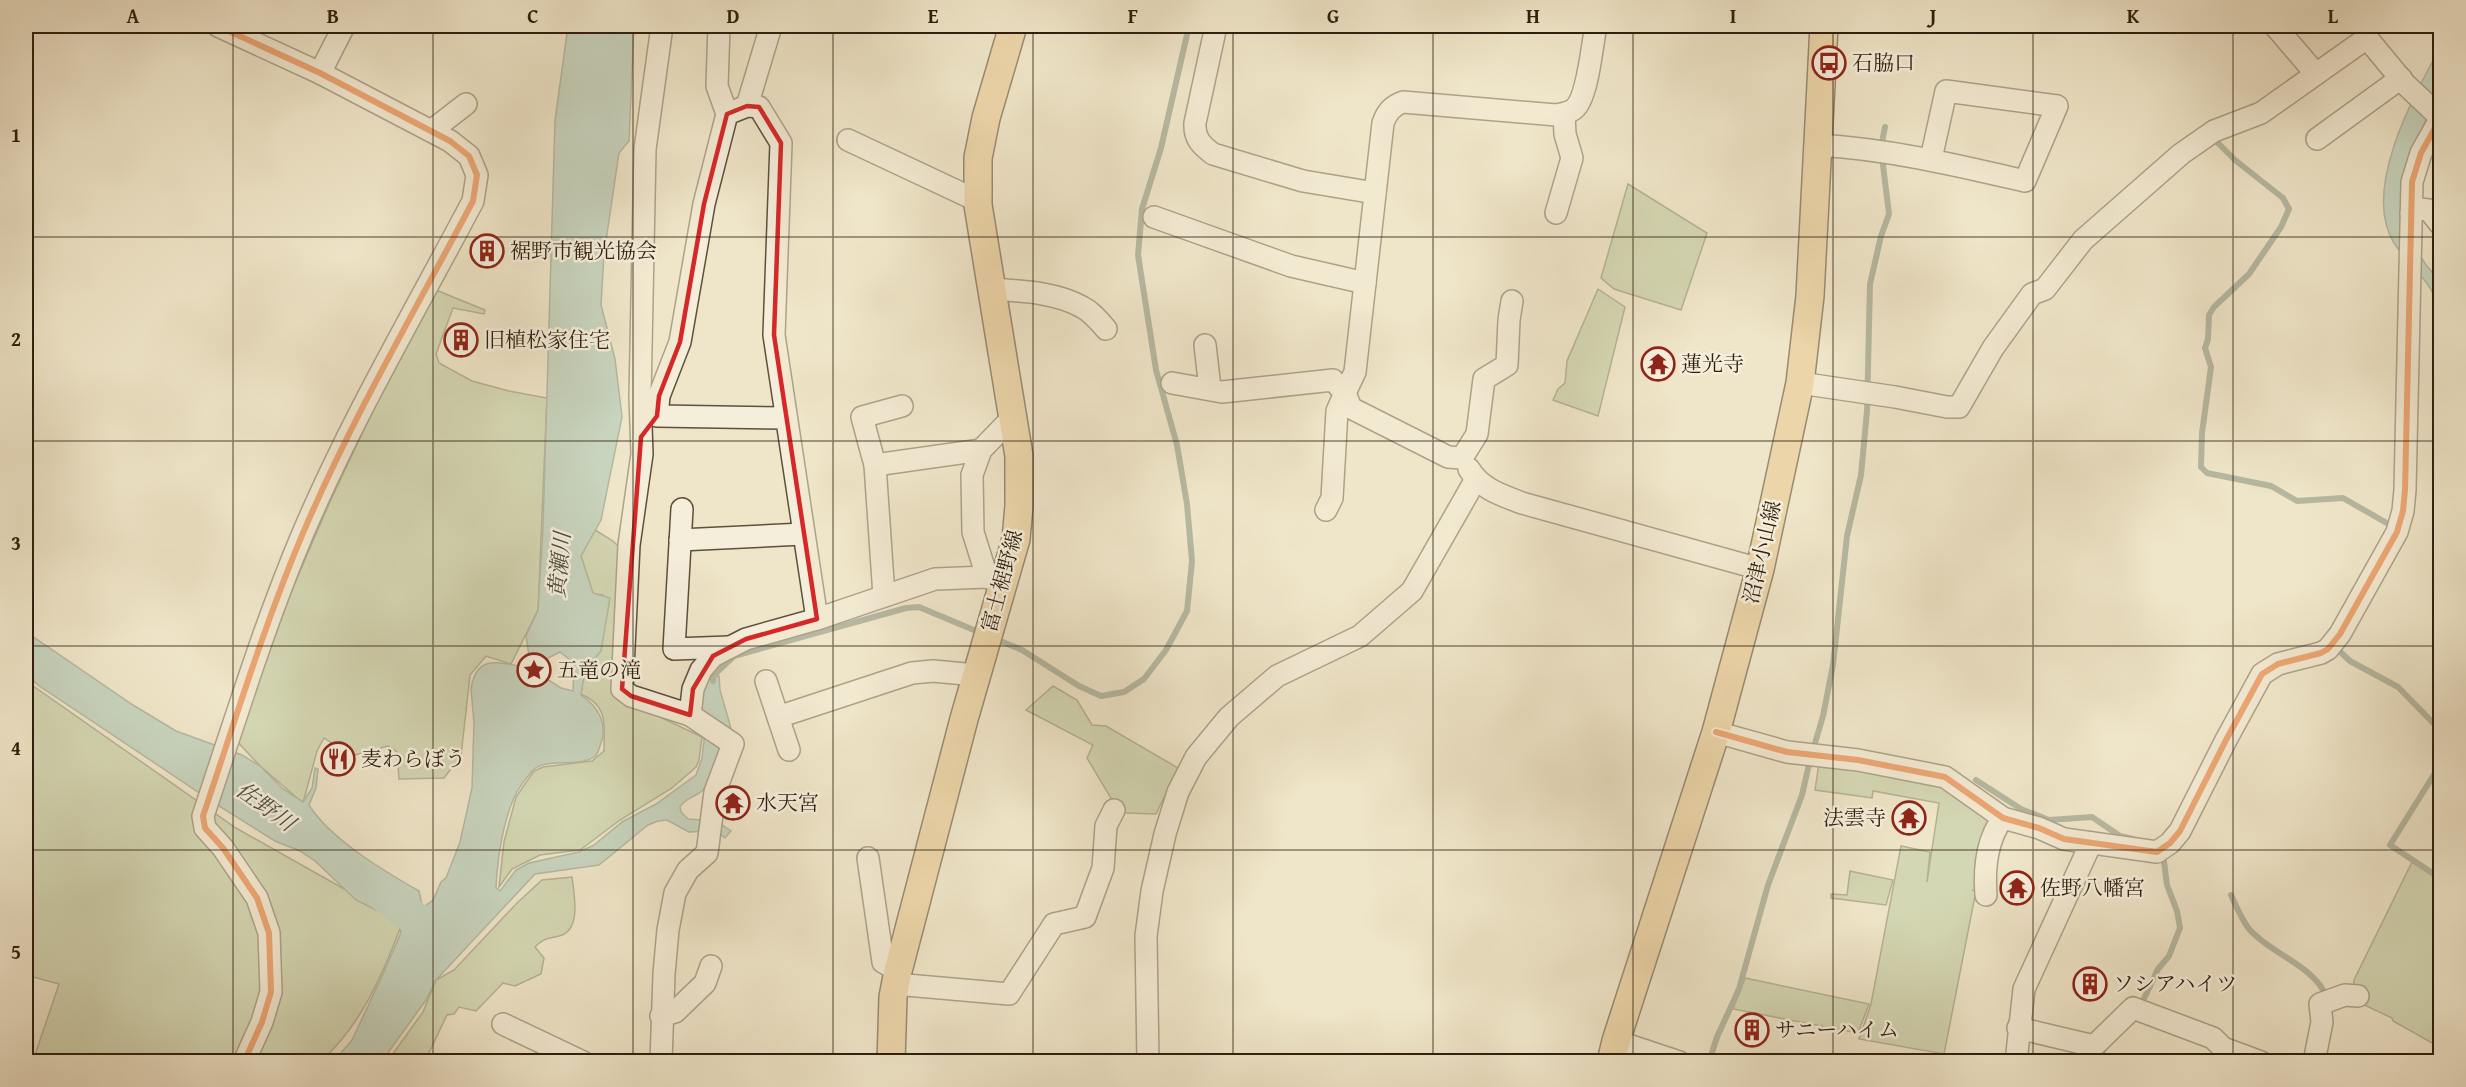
<svg xmlns="http://www.w3.org/2000/svg" width="2466" height="1087" font-family="'Gentium Book Plus','Noto Serif JP',serif">
  <style>
    .green { fill: #b4c69a; stroke: #717254; stroke-width: 1.5 }
    .water { fill: #9abfb1; stroke: #6f7f6f; stroke-width: 1.5; fill-rule: evenodd }
    .lines { fill: none; stroke-linecap: round; stroke-linejoin: round }
    .stream { stroke: #6f7f6f; stroke-width: 6 }
    .river { stroke: #9abfb1; stroke-width: 34 }
    .minor-casing { stroke: #5e503c; stroke-width: 24 }
    .major-casing { stroke: #2e1e0d; stroke-width: 30 }
    .minor { stroke: #f5eedb; stroke-width: 21 }
    .major { stroke: #e8c284; stroke-width: 27 }
    .cycleway-casing { stroke: #f5eedb; stroke-width: 10 }
    .cycleway { stroke: #e8590c; stroke-width: 6 }
    .marked { fill: none; stroke: #d62828; stroke-width: 4.5; stroke-linejoin: round }
    .grid { fill: none; stroke: #2e1e0d; stroke-width: 1.5; stroke-opacity: 0.55 }
    .labels { text-anchor: middle; stroke-width: 5; stroke-linejoin: round; paint-order: stroke }
    .poi-label { font-size: 21px; fill: #2e1e0d; stroke: #f5eedb; text-anchor: start }
    .street-label { font-size: 21px; fill: #2e1e0d; stroke: #f5eedb }
    .water-label { font-size: 22px; font-style: italic; fill: #4e4e3e; stroke: #f5eedb }
    .neatline { fill: none; stroke: #2e1e0d; stroke-width: 2 }
    .grid-label { font-size: 20px; text-anchor: middle; font-weight: bold; fill: #2e1e0d }
  </style>
  <rect width="100%" height="100%" fill="#efe5c8"/>
  <filter id="stains"><feTurbulence type="fractalNoise" baseFrequency=".00333" numOctaves="4"/><feColorMatrix values="0 0 0 0 .2 0 0 0 0 .09 0 0 0 0 .02 0 0 0 .5 -.17"/></filter>
  <radialGradient id="worn" r=".72"><stop offset=".6" stop-color="#630" stop-opacity="0"/><stop offset="1" stop-color="#630" stop-opacity=".3"/></radialGradient>
  <!-- green -->
  <g class="green">
    <path d="M1628 184 1707 233 1681 310 1614 289 1601 278Z"/>
    <path d="M1598 289 1625 307 1598 416 1553 400 1558 389 1565 383 1567 361Z"/>
    <path d="M436 290 485 310 484 314 453 308 436 354 439 363 472 381 509 391 547 398 538 610 511 664 486 656 470 675 461 756 444 778 399 779 397 752 388 746 351 756 324 738 317 751 303 803 260 766 233 737 256 689 288 599 329 504 401 351Z"/>
    <path d="M595 530 613 541 624 552 622 699 702 737 699 760 696 767 672 788 620 820 580 850 540 855 512 869 499 887 504 842 516 797 534 771 543 767 592 761 604 751C604 725 609 706 581 694L585 669 601 651 603 595 593 594 581 556Z"/>
    <path d="M26 681 236 828 346 890 401 926C383 974 360 1027 321 1061H33L59 984 26 975Z"/>
    <path d="M1053 686 1077 700 1092 725 1106 726 1178 768 1156 814 1126 813 1112 800 1087 758 1093 745 1026 710Z"/>
    <path d="M1819 763 1937 781 1991 819 1978 891 1972 890 1976 891 1944 1054 1859 1039 1871 1004 1901 846 1930 852 1927 882 1939 803 1873 791 1872 798 1815 790Z"/>
    <path d="M2412 862 2440 880V1061H2430L2436 1045 2393 1021 2392 1018 2358 1002 2353 990 2354 980Z"/>
    <path d="M1850 871 1893 880 1886 905 1831 898V894L1847 895Z"/>
    <path d="M572 877C574 894 582 931 559 936 548 939 543 938 535 947L544 958 541 974 515 986 503 983 476 1011 459 1007 454 1014 447 1015 425 1061 387 1062 423 1012 436 980 454 970 517 903 542 880Z"/>
    <path d="M1745 978 1869 1004 1858 1033 1733 1009Z"/>
  </g>
  <!-- water -->
  <g class="water">
    <path d="M568 26H634L629 141 619 153 604 254 601 305 615 359 622 417 601 520 581 556 593 593 610 598 601 651 585 669 581 695C598 706 609 725 600 746 599 750 597 755 594 757 578 768 544 757 532 771 526 779 517 789 514 798 503 822 497 861 496 888L500 891 516 870 529 863 579 852 594 845 622 822 656 804 696 775 702 758 705 731 702 709 703 690 707 675 719 676 720 690 732 732C723 750 716 775 703 790 696 797 685 798 680 807L681 812 688 819 716 821 731 831 725 838C706 822 709 833 689 832L667 820 658 821 648 825 599 865 535 874 436 980 426 1000 382 1061H334L352 1040 383 974 400 935 403 917 402 901 397 899 385 902 380 912 356 900 315 861 300 851 275 841 216 804 38 685 26 675V632L133 705 176 731 242 755 260 766 283 789 303 802 312 788 315 768 318 769 316 788 309 805C330 839 384 871 419 891L422 905 425 906 433 900 441 882 446 878 460 842 472 788 474 723 471 689C477 650 504 665 531 668L526 636 538 610 543 529 555 120ZM560 652 574 663 573 691 561 688 539 674 546 659Z"/>
    <path d="M2440 48V89L2434 99 2421 133 2407 235 2426 265 2440 281V316C2435 281 2412 271 2394 243 2361 190 2414 95 2440 48Z"/>
  </g>
  <g class="lines">
    <!-- stream -->
    <g class="stream">
      <path d="M2213 138 2235 160 2283 198 2289 209 2281 227 2249 274 2214 307 2209 315 2208 339 2205 348 2211 367 2202 433 2201 467 2207 473 2271 486 2297 501 2343 498 2392 526 2390 529"/>
      <path d="M1881 147 1885 127"/>
      <path d="M993 638 1022 650 1079 686 1101 696 1124 692 1144 679 1166 650 1187 611 1192 561 1187 504 1177 445 1156 370 1138 255 1142 209 1161 148 1189 26"/>
      <path d="M2335 647 2350 661 2398 687 2440 730"/>
      <path d="M713 681V676L734 656 906 608 919 607 981 633"/>
      <path d="M1813 750 1823 716 1833 665 1847 536 1861 475 1867 411 1870 284 1881 236 1889 214 1882 157"/>
      <path d="M2440 765 2390 845 2440 878"/>
      <path d="M1976 780 2021 809 2049 820 2092 817 2120 836 2133 839"/>
      <path d="M2231 895C2236 906 2242 920 2249 929 2272 955 2312 964 2327 997"/>
      <path d="M2140 1007 2158 969 2169 956 2180 928 2177 911 2167 885 2163 854"/>
      <path d="M1709 1062 1717 1037 1739 989 1768 885 1802 795 1810 760"/>
      <path d="M2092 1062 2103 1051"/>
    </g>
    <!-- river -->
    <path class="river" d="M354 872 437 936"/>
    <defs>
      <g id="minor">
        <path d="M218 26 320 73 450 141 469 156 477 175 473 201C415 311 352 418 303 533 264 625 235 721 203 816L205 828 223 848 257 898 269 933 271 992 262 1022 244 1062"/>
        <path d="M662 26 645 149 640 397 642 454 629 545 622 689 631 696 690 715 693 689 701 670 713 656 746 639 817 619 935 579 987 577 1002 584"/>
        <path d="M719 26 717 86 727 114"/>
        <path d="M1216 26 1195 123C1194 138 1201 145 1213 154L1303 181 1375 193"/>
        <path d="M2275 26 2316 74"/>
        <path d="M320 73 344 26"/>
        <path d="M747 106 771 26"/>
        <path d="M431 131 466 104"/>
        <path d="M2317 139 2401 78"/>
        <path d="M848 140 978 201"/>
        <path d="M1817 145C1889 149 1956 165 2025 181L2057 106 1946 91 1931 159"/>
        <path d="M1556 213 1572 158 1565 134 1564 114"/>
        <path d="M2411 213 2419 209 2429 210 2440 224"/>
        <path d="M1154 217 1291 266 1365 283"/>
        <path d="M991 289C1020 291 1056 292 1082 307 1092 312 1099 321 1106 329"/>
        <path d="M1512 301 1509 320 1507 365 1484 379 1477 434 1462 458 1448 457 1351 408 1345 393 1355 372 1383 123C1387 112 1392 106 1403 102L1556 115C1561 114 1569 113 1574 109 1588 98 1592 44 1596 26"/>
        <path d="M1205 345 1210 388"/>
        <path d="M1172 383 1222 392 1333 380 1345 393 1337 411 1332 498 1326 510"/>
        <path d="M1800 383 1895 397 1947 407H1959L1993 348 2032 294 2045 289 2083 240 2181 154 2214 131 2261 113 2367 38 2405 84 2440 117"/>
        <path d="M786 418 657 416 659 396 680 342 704 204 727 114 747 106 759 107 781 143 774 335 817 619"/>
        <path d="M875 465 981 450"/>
        <path d="M1469 469C1481 489 1501 495 1522 503L1760 569"/>
        <path d="M682 509 674 649 729 647"/>
        <path d="M680 540 803 534"/>
        <path d="M987 577 973 532 972 475 981 450 1012 418"/>
        <path d="M884 596 875 465 862 417 902 406"/>
        <path d="M766 681 789 750"/>
        <path d="M778 717 912 673 933 671 976 675"/>
        <path d="M1716 732 1787 752 1858 760 1945 777 2003 818 2039 828 2064 839 2157 852 2170 843 2180 831 2226 740 2262 674 2278 664 2321 653 2328 649 2340 634 2397 532 2403 511 2405 490 2412 182 2421 153 2440 119"/>
        <path d="M868 858 883 962 898 971"/>
        <path d="M1986 895C1984 869 1987 839 2003 818"/>
        <path d="M895 984 1009 994 1054 924 1085 917 1103 868 1106 826 1114 810"/>
        <path d="M661 1016 675 1012 705 983 711 966"/>
        <path d="M503 1024 583 1062"/>
        <path d="M2018 1028 2094 1046 2133 1008 2213 1038 2223 1048 2261 1062"/>
        <path d="M1616 1041 1679 1062"/>
        <path d="M661 1062 664 974 668 930 675 893 688 870 707 853 715 792 733 744 690 715"/>
        <path d="M1148 1062 1146 936 1152 891 1165 834 1178 792 1196 757 1229 717 1277 676 1360 636 1412 591 1476 479"/>
        <path d="M2016 1062 2024 989 2091 843"/>
        <path d="M2314 1062 2322 1022 2320 1004 2345 995 2358 996"/>
      </g>
      <g id="major">
        <path d="M891 1062 893 997 898 971 964 719 1016 539 1019 506V456L978 205V158L986 118 1013 26"/>
        <path d="M1611 1062 1616 1041 1716 732 1760 569 1800 383 1810 296 1824 26"/>
      </g>
    </defs>
    <!-- minor casing -->
    <use href="#minor" class="minor-casing"/>
    <!-- major casing -->
    <use href="#major" class="major-casing"/>
    <!-- minor -->
    <use href="#minor" class="minor"/>
    <!-- major -->
    <use href="#major" class="major"/>
    <defs>
      <g id="cycleway">
        <path d="M218 26 320 73 450 141 469 156 477 175 473 201C415 311 352 418 303 533 264 625 235 721 203 816L205 828 223 848 257 898 269 933 271 992 262 1022 244 1062"/>
        <path d="M1716 732 1787 752 1858 760 1945 777 2003 818 2039 828 2064 839 2157 852 2170 843 2180 831 2226 740 2262 674 2278 664 2321 653 2328 649 2340 634 2397 532 2403 511 2405 490 2412 182 2421 153 2440 119"/>
      </g>
    </defs>
    <!-- cycleway casing -->
    <use href="#cycleway" class="cycleway-casing"/>
    <!-- cycleway -->
    <use href="#cycleway" class="cycleway"/>
  </g>
  <!-- marked area -->
  <path d="M0 0H2466V1087H0ZM747 106 759 107 781 143 774 335 817 619 746 639 713 656 693 689 690 715 631 696 622 689 641 437 657 416 659 396 680 342 704 204 727 114Z" fill="#efe5c8" fill-opacity=".55" fill-rule="evenodd"/>
  <path class="marked" d="M747 106 759 107 781 143 774 335 817 619 746 639 713 656 693 689 690 715 631 696 622 689 641 437 657 416 659 396 680 342 704 204 727 114Z"/>
  <!-- grid -->
  <path class="grid" d="M233 26V1062M433 26V1062M633 26V1062M833 26V1062M1033 26V1062M1233 26V1062M1433 26V1062M1633 26V1062M1833 26V1062M2033 26V1062M2233 26V1062M26 237H2440M26 441H2440M26 646H2440M26 850H2440"/>
  <!-- icons -->
  <defs>
    <symbol id="bus-ring" viewBox="-11 -11 22 22"><circle r="9.5" fill="#f5eedb" stroke="#8f2418" stroke-width="1.5"/><path d="M-5-6H5V4H4V6H2V4H-2V6H-4V4H-5ZM-3.5-4V0h7V-4ZM-3.5 1.2v1.5H-2V1.2ZM2 1.2v1.5H3.5V1.2Z" fill="#8f2418"/></symbol>
    <symbol id="building-ring" viewBox="-11 -11 22 22"><circle r="9.5" fill="#f5eedb" stroke="#8f2418" stroke-width="1.5"/><path d="M-4-6H4V6H1V3H-1V6H-4ZM-2.5-4.3h1.7v1.8h-1.7ZM.8-4.3h1.7v1.8H.8ZM-2.5-1h1.7V.8h-1.7ZM.8-1h1.7V.8H.8Z" fill="#8f2418"/></symbol>
    <symbol id="temple-ring" viewBox="-11 -11 22 22"><circle r="9.5" fill="#f5eedb" stroke="#8f2418" stroke-width="1.5"/><path d="M0-6L5-2H3V0L6.5 2.5H4V6H1.5V3h-3V6H-4V2.5H-6.5L-3 0V-2H-5Z" fill="#8f2418"/></symbol>
    <symbol id="sight-ring" viewBox="-11 -11 22 22"><circle r="9.5" fill="#f5eedb" stroke="#8f2418" stroke-width="1.5"/><path d="M0-6L1.8-2.2L6-1.7L2.9 1.2L3.7 5.4L0 3.3L-3.7 5.4L-2.9 1.2L-6-1.7L-1.8-2.2Z" fill="#8f2418"/></symbol>
    <symbol id="restaurant-ring" viewBox="-11 -11 22 22"><circle r="9.5" fill="#f5eedb" stroke="#8f2418" stroke-width="1.5"/><path d="M-5-6h1v4h1v-4h1v4h1v-4h1v5L-1.5 .5V6h-2V.5L-5-1ZM5-6V6H3V1.5H1.5Q1.5-4 5-6Z" fill="#8f2418"/></symbol>
  </defs>
  <g fill-rule="evenodd">
    <use href="#bus-ring" x="1810" y="44" width="38" height="38"/>
    <use href="#building-ring" x="468" y="232" width="38" height="38"/>
    <use href="#building-ring" x="442" y="321" width="38" height="38"/>
    <use href="#temple-ring" x="1639" y="345" width="38" height="38"/>
    <use href="#sight-ring" x="515" y="651" width="38" height="38"/>
    <use href="#restaurant-ring" x="319" y="740" width="38" height="38"/>
    <use href="#temple-ring" x="714" y="784" width="38" height="38"/>
    <use href="#temple-ring" x="1890" y="799" width="38" height="38"/>
    <use href="#temple-ring" x="1998" y="869" width="38" height="38"/>
    <use href="#building-ring" x="2071" y="965" width="38" height="38"/>
    <use href="#building-ring" x="1733" y="1011" width="38" height="38"/>
  </g>
  <g class="labels">
    <!-- poi labels -->
    <g class="poi-label">
      <text x="1852" y="70">石脇口</text>
      <text x="510" y="258">裾野市観光協会</text>
      <text x="484" y="347">旧植松家住宅</text>
      <text x="1681" y="371">蓮光寺</text>
      <text x="557" y="677">五竜の滝</text>
      <text x="361" y="766">麦わらぼう</text>
      <text x="756" y="810">水天宮</text>
      <text x="1886" y="825" text-anchor="end">法雲寺</text>
      <text x="2040" y="895">佐野八幡宮</text>
      <text x="2113" y="991">ソシアハイツ</text>
      <text x="1775" y="1037">サニーハイム</text>
    </g>
    <!-- street labels -->
    <g class="street-label">
      <text transform="translate(1762 552) rotate(-77)" y="7">沼津小山線</text>
      <text transform="translate(1002 581) rotate(-75)" y="7">富士裾野線</text>
    </g>
    <!-- water labels -->
    <g class="water-label">
      <text transform="translate(559 565) rotate(-85)" y="8">黄瀬川</text>
      <text transform="translate(266 806) rotate(36)" y="8">佐野川</text>
    </g>
  </g>
  <!-- margin -->
  <rect width="2466" height="1087" fill="none" stroke="#efe5c8" stroke-width="66"/>
  <rect x="33" y="33" width="2400" height="1021" class="neatline"/>
  <g class="grid-label">
    <text x="133" y="23">A</text>
    <text x="333" y="23">B</text>
    <text x="533" y="23">C</text>
    <text x="733" y="23">D</text>
    <text x="933" y="23">E</text>
    <text x="1133" y="23">F</text>
    <text x="1333" y="23">G</text>
    <text x="1533" y="23">H</text>
    <text x="1733" y="23">I</text>
    <text x="1933" y="23">J</text>
    <text x="2133" y="23">K</text>
    <text x="2333" y="23">L</text>
    <text x="16" y="142">1</text>
    <text x="16" y="346">2</text>
    <text x="16" y="550">3</text>
    <text x="16" y="755">4</text>
    <text x="16" y="959">5</text>
  </g>
  <rect width="100%" height="100%" filter="url(#stains)"/>
  <rect width="100%" height="100%" fill="url(#worn)"/>
</svg>
